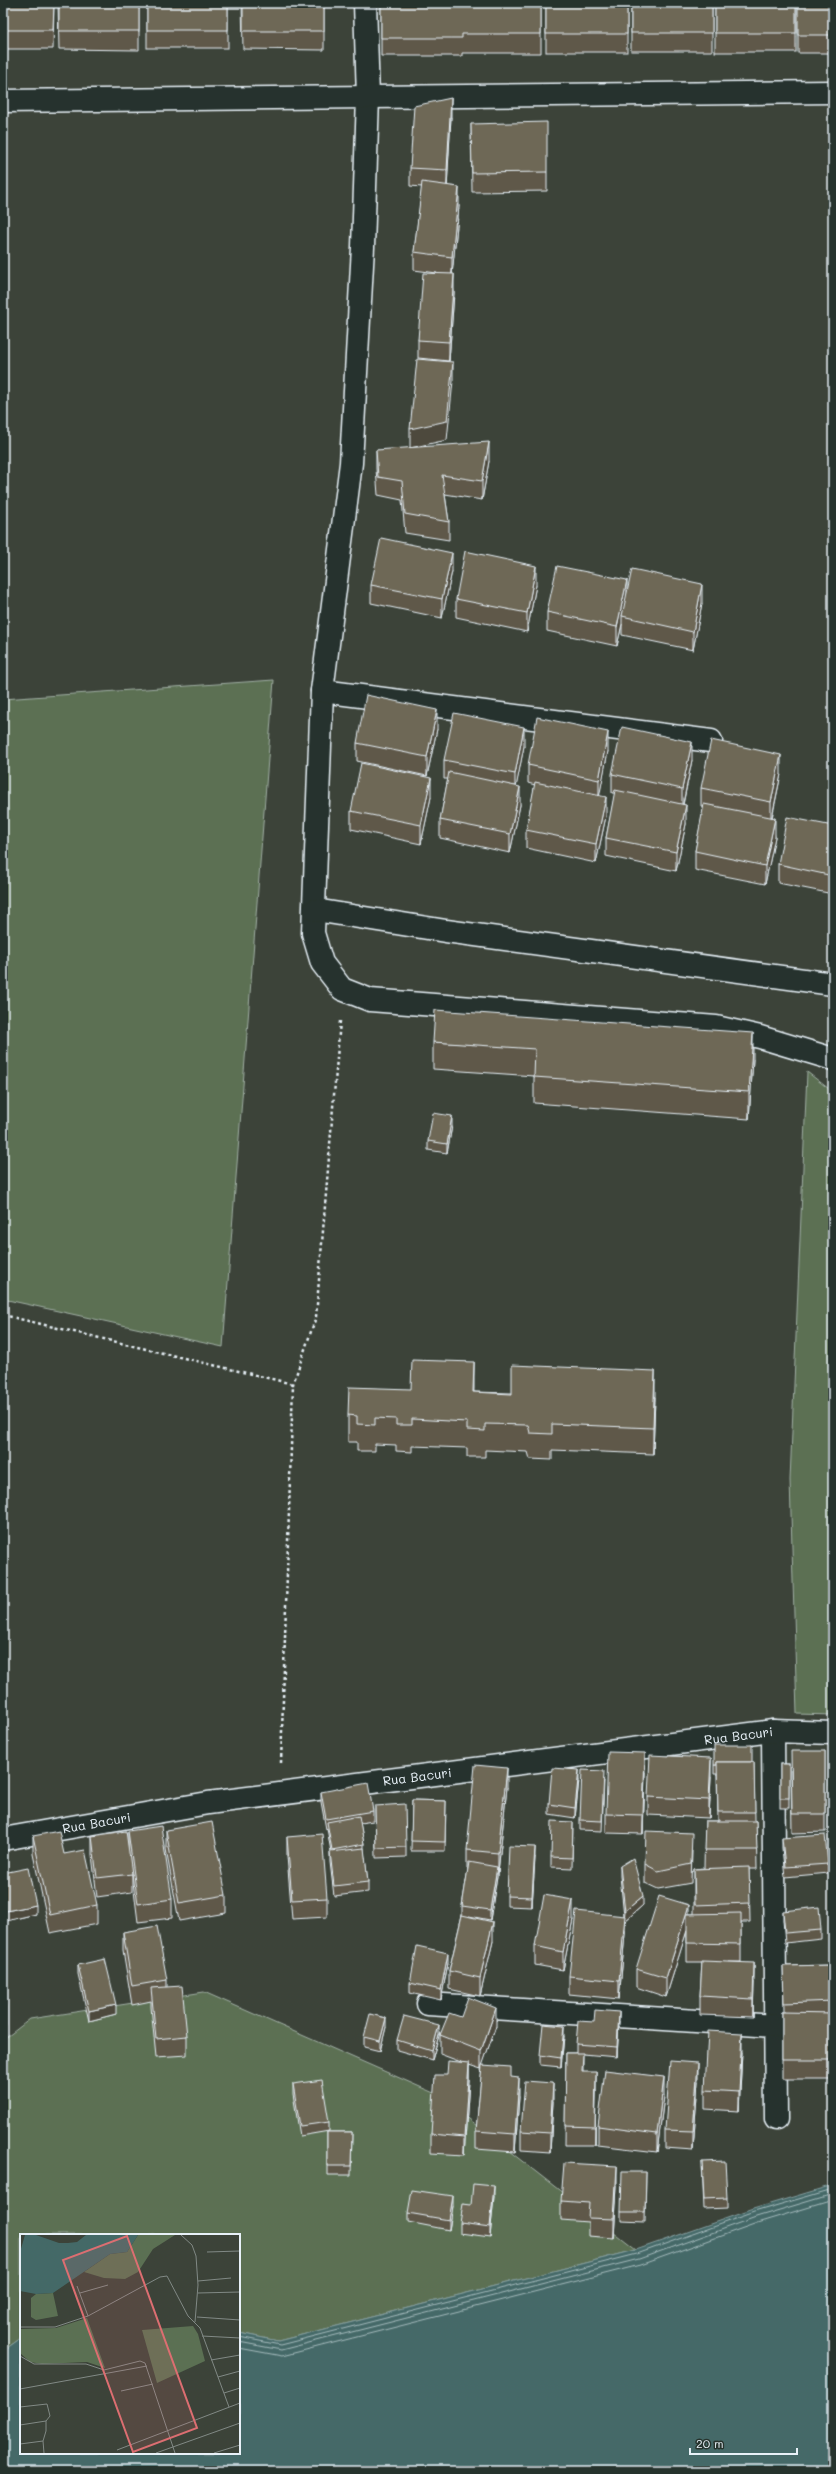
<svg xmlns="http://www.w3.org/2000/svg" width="836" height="2474" font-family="Mali,sans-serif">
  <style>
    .green { fill: #5b7053; stroke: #a2b0a6 }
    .water { fill: #446967; stroke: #869fa1 }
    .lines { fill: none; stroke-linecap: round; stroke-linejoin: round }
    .shore { stroke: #a6bbbe; stroke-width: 1 }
    .minor-casing { stroke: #e8f1f8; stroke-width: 25 }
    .path { stroke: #e8f1f8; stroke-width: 2.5; stroke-dasharray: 3 3; stroke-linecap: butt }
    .minor { stroke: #26332d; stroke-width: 22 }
    .wall { fill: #5f594a; stroke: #e8f1f8 }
    .shaded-wall { fill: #4d493c; stroke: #e8f1f8 }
    .building { fill: #6e6856; stroke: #e8f1f8 }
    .labels { text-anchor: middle; stroke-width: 3; stroke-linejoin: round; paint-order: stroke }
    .street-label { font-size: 13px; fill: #e8f1f8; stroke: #26332d }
    .inset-road { fill: none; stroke: #818985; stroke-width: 1 }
    .view { fill: #dc6e71; fill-opacity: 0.15; stroke: #dc6e71; stroke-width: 2 }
    .inset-edge { fill: none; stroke: #e8f1f8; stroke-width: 2 }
  </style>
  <rect width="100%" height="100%" fill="#3c4339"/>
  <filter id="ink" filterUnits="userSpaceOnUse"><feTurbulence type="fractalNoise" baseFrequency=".025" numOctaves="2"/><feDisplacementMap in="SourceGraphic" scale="8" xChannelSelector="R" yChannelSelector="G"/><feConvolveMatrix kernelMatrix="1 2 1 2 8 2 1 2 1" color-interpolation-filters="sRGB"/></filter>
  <g filter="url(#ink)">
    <!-- green -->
    <g class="green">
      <path d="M274 680 223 1347 3 1299V699Z"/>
      <path d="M807 1072 833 1092V1715L797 1714 790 1480Z"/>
      <path d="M204 1992 436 2094 636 2250 278 2341 239 2333V2235H21V2338L3 2351V2040L30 2019Z"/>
    </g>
    <!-- water -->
    <path class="water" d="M833 2185V2471H3V2351L21 2338V2453H239V2333L278 2341 636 2250 753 2209Z"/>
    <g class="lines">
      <!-- shore -->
      <g class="shore">
        <path d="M239 2337 280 2345 637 2254 754 2212 833 2189"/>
        <path d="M239 2342 281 2350 639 2259 756 2217 833 2194"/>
        <path d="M239 2348 282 2356 640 2265 757 2223 833 2200"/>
      </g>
      <defs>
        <g id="minor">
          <path d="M365 3 368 97 363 247 351 463 322 691 313 933 322 963 342 989 370 1000 716 1027 760 1037 833 1059"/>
          <path d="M3 101 833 92"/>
          <path d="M322 691 711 741"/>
          <path d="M315 910 446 931 833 984"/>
          <path d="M773 1731 776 2119"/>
          <path id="s1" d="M3 1839 208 1803 773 1731 833 1733"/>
          <path d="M428 2004 775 2026"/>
        </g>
      </defs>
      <!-- minor casing -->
      <use href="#minor" class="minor-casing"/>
      <!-- path -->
      <g class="path">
        <path d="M3 1315 293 1384"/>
        <path d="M281 1763 293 1384 316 1317 340 1021"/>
      </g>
      <!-- minor -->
      <use href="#minor" class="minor"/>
    </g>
    <!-- wall -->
    <g class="wall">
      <path d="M3 3H54L53 49H3Z"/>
      <path d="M58 3H139V50L59 49Z"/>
      <rect x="147" y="3" width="81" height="45"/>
      <path d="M242 3H324V50L243 49Z"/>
      <path d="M381 3H541V53H462V56H381Z"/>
      <rect x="546" y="3" width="81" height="49"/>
      <rect x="631" y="3" width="81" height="48"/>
      <rect x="715" y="3" width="81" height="49"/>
      <rect x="798" y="3" width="35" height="50"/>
      <path d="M451 117 447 186 459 206 452 274 454 293 449 361 418 358V340L437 273 414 270V252L422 187 410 186V168Z"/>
      <path d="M471 124 547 172V191L472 192Z"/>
      <path d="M376 450 489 461 482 500 445 494 449 522V540L405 533 402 500 378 495 376 469Z"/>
      <path d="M452 571 442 618 371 603V585Z"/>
      <path d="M536 585 527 632 456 617V599Z"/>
      <path d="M627 593 702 603 693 650 622 635V624L617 646 547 631V612Z"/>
      <path d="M437 729 427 776 357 761V743Z"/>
      <path d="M524 746 516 786 520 805 510 853 440 838V820L448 779H444V760Z"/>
      <path d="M608 751 599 796 606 816 596 863 526 848V830L535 785 528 783V765Z"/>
      <path d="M692 760 683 805 686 824 676 871 606 856V838L615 793H612V774Z"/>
      <path d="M781 774 772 818 775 837 765 884 695 870V851L704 807 701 806V788Z"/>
      <path d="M431 797 421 844 351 829V811Z"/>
      <path d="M833 826V894L778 883V864Z"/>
      <path d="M433 1042 753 1059 749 1119 534 1103V1076L433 1069Z"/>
      <path d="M452 1126 447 1153 428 1150V1141Z"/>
      <path d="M474 1392 655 1397 653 1454 552 1450V1460L530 1459 528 1452 485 1450V1457H467V1448L412 1446V1452L396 1451V1445L375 1444V1451H357V1442H348V1415Z"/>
      <path d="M833 1750V1786H830V1776Z"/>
      <path d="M825 1751V1832L792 1833 791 1770Z"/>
      <path d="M754 1762 755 1821H756L757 1869H749L750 1922H741V1962H729L754 1982 753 2017 700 2015V1996L702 1962H687V1930L666 1997 636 1987V1969L689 1914H694V1869L704 1868 705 1821H718L717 1774H714V1765Z"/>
      <rect x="780" y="1764" width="9" height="44"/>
      <path d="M645 1772 643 1834 606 1833V1814Z"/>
      <path d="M711 1777 709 1818 648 1815V1797Z"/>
      <path d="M579 1780 575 1818 549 1814V1804Z"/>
      <path d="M604 1781 602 1831 580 1830V1820Z"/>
      <path d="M507 1787 498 1872H497V1876L490 1920 469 1916 493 1941 480 1996 449 1989V1971L462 1915V1906L468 1869H467V1850Z"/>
      <path d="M321 1792 373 1811V1821L360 1823 364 1844V1851L368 1882V1892L334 1896 330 1862V1852H331L327 1828 326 1829 321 1802Z"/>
      <path d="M412 1800 446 1801 445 1851H411Z"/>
      <path d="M375 1806 406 1847V1857L376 1858Z"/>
      <path d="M833 1817V1847H832V1828Z"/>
      <path d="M573 1822 572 1868 551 1867V1857Z"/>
      <path d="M166 1830 226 1895V1913L179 1921 166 1849Z"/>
      <path d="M128 1831 172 1899V1918L138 1922 132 1874V1892L97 1897 92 1855V1836L128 1850Z"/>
      <path d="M33 1836 64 1854 97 1905V1924L50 1933 33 1854Z"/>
      <path d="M287 1837 327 1898V1917L292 1919 287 1856Z"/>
      <path d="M782 1838 828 1864V1873L785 1877 782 1848Z"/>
      <path d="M692 1851 691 1883 658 1889 645 1883V1864Z"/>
      <path d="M535 1857 532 1907 507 1906V1896Z"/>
      <path d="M620 1866 643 1905 625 1921V1934L619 1999 569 1994V1976L624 1916 620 1876Z"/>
      <path d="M3 1873 36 1914 6 1921 3 1908Z"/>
      <path d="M783 1911 821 1930V1939L785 1943 783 1920Z"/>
      <path d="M573 1919 563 1970 535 1965V1946Z"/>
      <path d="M123 1932 167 1980V1987L187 2036V2055L156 2057 151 2007V2001L132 2005 123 1950Z"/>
      <path d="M448 1963 441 2000 410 1993V1983Z"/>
      <path d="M78 1965 116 2014 89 2021 78 1974Z"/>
      <path d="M833 1965V2079H782V2012H784L783 1966Z"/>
      <path d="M461 2017 496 2026 482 2065 511 2077 519 2097 515 2152 476 2149V2131L482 2067 481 2069 469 2065V2081L464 2155 431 2153V2134L447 2075 461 2062 440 2054V2035Z"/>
      <path d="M594 2022H619L617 2057 583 2054V2072L596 2091 595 2145H565L566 2053H576V2044Z"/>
      <path d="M386 2027 380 2051 364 2047V2037Z"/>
      <path d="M439 2035 432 2060 397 2050V2040Z"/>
      <path d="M564 2036 561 2067 540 2065V2055Z"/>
      <path d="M742 2052 739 2111 705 2109V2090Z"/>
      <path d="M3 2057 4 2066V2084H3Z"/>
      <path d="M698 2081 693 2150 665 2148V2130Z"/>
      <path d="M293 2084 329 2122V2131L300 2136 293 2094Z"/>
      <path d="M664 2096 657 2152 598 2145V2126Z"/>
      <path d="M553 2102 550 2152 521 2150V2131Z"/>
      <path d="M327 2132H352L351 2175H327Z"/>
      <path d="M702 2162 727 2198V2208L704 2209Z"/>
      <path d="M646 2172 645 2222 621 2221V2212Z"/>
      <path d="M617 2185 614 2238 588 2236V2222L561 2220V2201Z"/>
      <path d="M494 2196 490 2237 460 2233V2223Z"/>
      <path d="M453 2206 449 2230 408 2222V2213Z"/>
    </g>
    <!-- shaded-wall -->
    <g class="shaded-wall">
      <path d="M451 98V117L447 189V170Z"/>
      <path d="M459 187V206L452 275V257Z"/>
      <path d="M454 274V293L449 361V342Z"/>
      <path d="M453 362V381L447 440 410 448V429Z"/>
      <path d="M489 442V461L482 500V481Z"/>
      <path d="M452 553V571L442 618V599Z"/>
      <path d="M536 566V585L527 632V613Z"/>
      <path d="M627 580V599L622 616V624L617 646V627Z"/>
      <path d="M702 584V603L693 650V632Z"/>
      <path d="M437 710V729L427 776V757Z"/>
      <path d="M524 727V746L515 793V774Z"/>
      <path d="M608 732V751L599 798V780Z"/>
      <path d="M692 742V760L682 808V789Z"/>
      <path d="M781 755V774L771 821V802Z"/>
      <path d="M431 778V797L421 844V825Z"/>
      <path d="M520 787V805L510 853V834Z"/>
      <path d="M606 797V816L596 863V844Z"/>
      <path d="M686 805V824L676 871V852Z"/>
      <path d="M775 818V837L765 884V866Z"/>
      <path d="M753 1033V1059L749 1119V1092Z"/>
      <path d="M452 1116V1126L447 1153V1144Z"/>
      <path d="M474 1362V1388L473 1419V1392Z"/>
      <path d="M655 1371V1397L653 1454V1428Z"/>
      <path d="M645 1753V1772L643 1834V1815Z"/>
      <path d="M711 1758V1777L709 1818V1800Z"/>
      <path d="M507 1768V1787L498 1872V1853Z"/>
      <path d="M579 1770V1780L575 1818V1808Z"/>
      <path d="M535 1847V1857L532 1907V1897Z"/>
      <path d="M497 1867V1876L490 1920V1910Z"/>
      <path d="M643 1896V1905L625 1921V1934L619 1999V1981L625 1911Z"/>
      <path d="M573 1900V1919L563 1970V1952Z"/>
      <path d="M36 1905V1914L6 1921V1911Z"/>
      <path d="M689 1905V1924L666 1997V1978Z"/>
      <path d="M493 1922V1941L480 1996V1978Z"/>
      <path d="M448 1953V1963L441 2000V1990Z"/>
      <path d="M754 1963V1982L753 2017V1999Z"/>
      <path d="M116 2005V2014L89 2021V2011Z"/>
      <path d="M6 2007V2026L3 2027V2009Z"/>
      <path d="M496 2008V2026L481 2069V2051Z"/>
      <path d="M619 2012V2022L617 2057V2047Z"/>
      <path d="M386 2018V2027L380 2051V2041Z"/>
      <path d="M439 2025V2035L432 2060V2051Z"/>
      <path d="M564 2026V2036L561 2067V2058Z"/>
      <path d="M742 2033V2052L739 2111V2092Z"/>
      <path d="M469 2063V2081L464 2155V2137Z"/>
      <path d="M698 2063V2081L693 2150V2131Z"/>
      <path d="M596 2072V2091L595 2145V2127Z"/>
      <path d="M664 2077V2096L657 2152V2134Z"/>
      <path d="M519 2078V2097L515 2152V2134Z"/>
      <path d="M553 2083V2102L550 2152V2133Z"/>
      <path d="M617 2166V2185L614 2238V2219Z"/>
      <path d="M494 2186V2196L490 2237V2227Z"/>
      <path d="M453 2196V2206L449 2230V2220Z"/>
    </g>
    <!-- building -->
    <g class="building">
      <path d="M3 3H54L53 30H3Z"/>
      <rect x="59" y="3" width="80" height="28"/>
      <rect x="147" y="3" width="81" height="27"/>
      <rect x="243" y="3" width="81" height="28"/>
      <path d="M381 3H541V34H462V38H381Z"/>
      <rect x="546" y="3" width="81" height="31"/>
      <rect x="631" y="3" width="81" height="30"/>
      <rect x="715" y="3" width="81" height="30"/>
      <rect x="798" y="3" width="35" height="32"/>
      <path d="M451 98 447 170 410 168 414 106Z"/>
      <path d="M547 122V172L472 173 471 124Z"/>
      <path d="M422 182 459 187 452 257 414 252Z"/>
      <path d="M423 273 454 274 449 342 418 340Z"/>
      <path d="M417 359 453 362 447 421 410 429Z"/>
      <path d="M489 442 482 481 442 475 449 522 405 514 402 481 378 477 376 450Z"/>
      <path d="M381 538 452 553 442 599 371 585Z"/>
      <path d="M465 551 536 566 527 613 456 599Z"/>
      <path d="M557 566 627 580 617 627 547 612Z"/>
      <path d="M632 569 702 584 693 632 622 616Z"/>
      <path d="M366 695 437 710 427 757 357 743Z"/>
      <path d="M454 713 524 727 515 774 444 760Z"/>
      <path d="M537 717 608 732 599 780 528 765Z"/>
      <path d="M622 727 692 742 682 789 612 774Z"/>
      <path d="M711 740 781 755 771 802 701 788Z"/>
      <path d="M361 763 431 778 421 825 351 811Z"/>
      <path d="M449 772 520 787 510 834 440 820Z"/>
      <path d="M535 782 606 797 596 844 526 830Z"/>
      <path d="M615 790 686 805 676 852 606 838Z"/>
      <path d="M704 804 775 818 765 866 695 851Z"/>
      <path d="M787 817 833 826V876L778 864Z"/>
      <path d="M435 1010 753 1033 749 1092 534 1077 535 1049 433 1042Z"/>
      <path d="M433 1113 452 1116 447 1144 428 1141Z"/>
      <path d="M412 1360 474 1362 473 1392 512 1394V1365L655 1371 653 1428 552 1424V1434L530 1433 528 1425 485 1424V1431L467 1430V1422L412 1419V1425H396V1419L375 1418V1425L357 1424V1416L348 1415 349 1387 411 1389Z"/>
      <path d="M714 1745H752V1762H717V1765H714Z"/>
      <path d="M832 1750H833V1776H830Z"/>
      <path d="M791 1751H825V1814H792Z"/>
      <path d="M608 1752 645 1753 643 1815 606 1814Z"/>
      <path d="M650 1755 711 1758 709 1800 648 1797Z"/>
      <path d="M717 1762H754L755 1812H718Z"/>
      <rect x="780" y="1764" width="9" height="34"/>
      <path d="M475 1765 507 1768 498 1853 467 1850Z"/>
      <path d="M552 1768 579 1770 575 1808 549 1804Z"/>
      <path d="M582 1770 604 1771 602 1821 580 1820Z"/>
      <path d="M368 1783 373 1811 326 1819 321 1792Z"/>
      <path d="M412 1800 446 1801 445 1842 411 1841Z"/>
      <path d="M405 1804 406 1847 376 1848 375 1806Z"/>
      <path d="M359 1816 364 1844 332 1850 327 1822Z"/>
      <path d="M552 1821 573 1822 572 1858 551 1857Z"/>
      <path d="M705 1821H756L757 1850H704Z"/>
      <path d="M212 1822 226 1895 179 1903 166 1830Z"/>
      <path d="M161 1826 172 1899 138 1904 128 1831Z"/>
      <path d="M59 1831 64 1854 85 1850 97 1905 50 1915 33 1836Z"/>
      <path d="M126 1831 132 1874 97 1878 92 1836Z"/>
      <path d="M646 1831 692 1833 691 1864 658 1871 645 1864Z"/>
      <path d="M322 1834 327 1898 292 1900 287 1837Z"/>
      <path d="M825 1835 828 1864 785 1867 782 1838Z"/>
      <path d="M509 1846 535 1847 532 1897 507 1896Z"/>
      <path d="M364 1848 368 1882 334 1886 330 1852Z"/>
      <path d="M633 1858 643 1896 625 1911 620 1866Z"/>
      <path d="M469 1862 497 1867 490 1910 462 1906Z"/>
      <path d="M749 1867 750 1903 695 1905 694 1869Z"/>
      <path d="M28 1868 36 1905 6 1911 3 1898V1873Z"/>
      <path d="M544 1895 573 1900 563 1952 535 1946Z"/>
      <path d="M659 1896 689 1905 666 1978 636 1969Z"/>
      <path d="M819 1907 821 1930 785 1933 783 1911Z"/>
      <path d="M576 1911 625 1916 619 1981 569 1976Z"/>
      <path d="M741 1913V1944L687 1943V1914Z"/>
      <path d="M462 1915 493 1922 480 1978 449 1971Z"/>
      <path d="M157 1926 167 1980 132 1986 123 1932Z"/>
      <path d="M417 1946 448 1953 441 1990 410 1983Z"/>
      <path d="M105 1959 116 2005 89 2011 78 1965Z"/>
      <path d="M702 1961 754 1963 753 1999 700 1996Z"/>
      <path d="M833 1965V2001L784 2003 783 1966Z"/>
      <path d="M182 1986 187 2036 156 2039 151 1988Z"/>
      <path d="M3 1989 6 2007 3 2009Z"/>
      <path d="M468 1997 496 2008 481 2051 440 2035 449 2013 461 2017Z"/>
      <path d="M595 2010 619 2012 617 2047 576 2044 578 2021 594 2022Z"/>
      <path d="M782 2012 833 2013V2060H782Z"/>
      <path d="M370 2014 386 2018 380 2041 364 2037Z"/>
      <path d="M404 2016 439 2025 432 2051 397 2040Z"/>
      <path d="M543 2024 564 2026 561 2058 540 2055Z"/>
      <path d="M708 2031 742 2033 739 2092 705 2090Z"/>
      <path d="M566 2053H583L582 2072H596L595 2127 565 2126Z"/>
      <path d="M3 2057 4 2066H3Z"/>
      <path d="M448 2061 469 2063 464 2137 431 2134 435 2075H447Z"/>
      <path d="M670 2061 698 2063 693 2131 665 2130Z"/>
      <path d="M482 2065 511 2067V2077L519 2078 515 2134 476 2131Z"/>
      <path d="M605 2070 664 2077 657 2134 598 2126Z"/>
      <path d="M322 2080 329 2122 300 2126 293 2084Z"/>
      <path d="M525 2081 553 2083 550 2133 521 2131Z"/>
      <path d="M327 2132H352L351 2166H327Z"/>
      <path d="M725 2161 727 2198 704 2199 702 2162Z"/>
      <path d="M564 2163 617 2166 614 2219 588 2218 589 2203 561 2201Z"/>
      <path d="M622 2172H646L645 2212H621Z"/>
      <path d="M473 2184 494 2186 490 2227 460 2223 463 2204 471 2205Z"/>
      <path d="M412 2190 453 2196 449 2220 408 2213Z"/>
    </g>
  </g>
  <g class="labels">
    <!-- street labels -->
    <g class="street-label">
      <text dy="5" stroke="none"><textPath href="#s1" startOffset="743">Rua Bacuri</textPath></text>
      <text dy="5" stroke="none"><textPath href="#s1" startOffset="419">Rua Bacuri</textPath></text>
      <text dy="5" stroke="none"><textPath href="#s1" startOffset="95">Rua Bacuri</textPath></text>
    </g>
  </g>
  <!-- overview -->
  <g transform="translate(20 2234)">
    <rect width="220" height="220" fill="#3c4339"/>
    <path d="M118 1H155L133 15 118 38 105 45 84 44 64 38 90 20 107 18ZM33 59 38 82 16 86 11 83V64L16 60ZM67 84 85 134 67 128 22 130 10 128 0 119V95L36 94ZM173 92 178 100 185 127 137 149 122 96Z" fill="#5b7053"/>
    <path d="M5 1H16L39 9H48L57 8 66 1H118L107 18 90 20 33 59 16 60 0 57V18Z" fill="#446967"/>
    <path class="inset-road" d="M161 1 172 11 176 22 178 51 175 88M187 18 220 17M178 47 211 44M57 52 68 82M60 59 88 51M178 59 220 58M177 83 220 86M0 93H35L68 82 140 43 147 42 168 82 180 94 209 173M182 102 220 104M0 122 14 130H66L84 136 120 127 125 129 155 219M191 126 220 121M198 143 220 137M0 155 127 132M101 157 133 150M204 159 220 154M0 173 27 170 30 182 26 187 0 191M23 207 26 197V187M0 210 23 207 24 219M97 216 220 169M136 219 220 189M194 219 220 211"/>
    <path class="view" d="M107 2 177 194 113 218 43 26Z"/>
    <rect width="220" height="220" class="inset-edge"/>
  </g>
  <!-- margin -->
  <rect width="836" height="2474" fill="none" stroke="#26332d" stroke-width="16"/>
  <rect x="8" y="8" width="820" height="2458" fill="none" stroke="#e8f1f8" stroke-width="1.5" filter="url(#ink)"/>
  <!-- scale -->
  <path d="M690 2448v6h107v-6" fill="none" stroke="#e8f1f8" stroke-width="2"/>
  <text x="696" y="2448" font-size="12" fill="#e8f1f8" stroke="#26332d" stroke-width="3" paint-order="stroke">20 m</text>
</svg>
